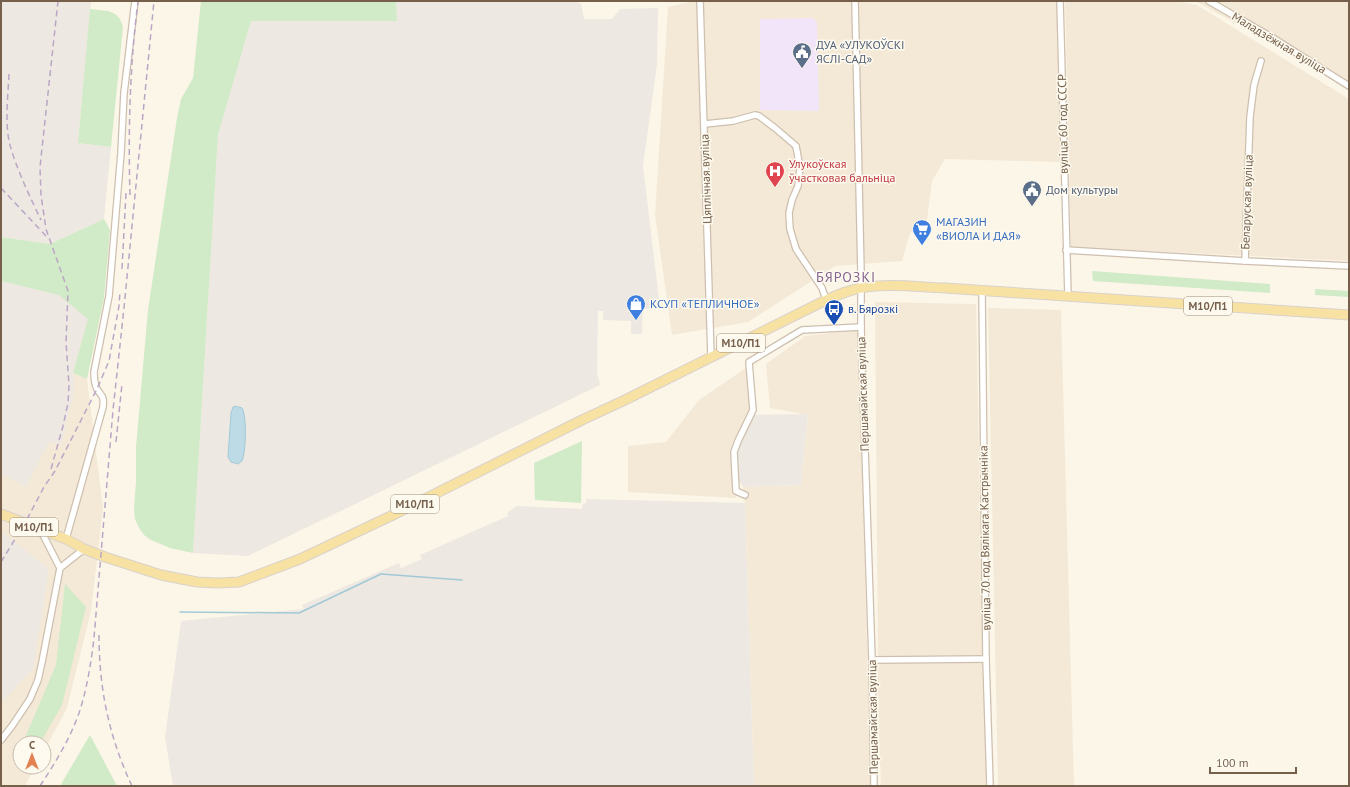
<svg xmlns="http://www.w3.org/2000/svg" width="1350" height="787" font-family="'PT Sans',sans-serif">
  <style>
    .residential { fill: #f4e9d7 }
    .industrial { fill: #ede8e1 }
    .education { fill: #f3e5f9 }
    .green { fill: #d1eac7 }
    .water { fill: #bddbe6; stroke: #a3c9d7 }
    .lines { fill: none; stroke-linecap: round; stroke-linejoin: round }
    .stream { stroke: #a3c9d7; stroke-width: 1.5 }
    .street-casing { stroke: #cebfae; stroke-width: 8 }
    .primary-casing { stroke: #d9d2cd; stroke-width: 11 }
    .street { stroke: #fff; stroke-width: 5.5 }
    .primary { stroke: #f8e2a3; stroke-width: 9 }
    .rail { stroke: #bba6c6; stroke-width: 1.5; stroke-dasharray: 6 4; stroke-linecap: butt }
    .labels { text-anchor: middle; stroke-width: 3; stroke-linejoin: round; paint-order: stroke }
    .shield { fill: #fffaef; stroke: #9f8e7d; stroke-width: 1 }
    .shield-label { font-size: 11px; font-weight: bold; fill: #76604c }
    .street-label { font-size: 12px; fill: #76604c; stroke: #fffaef }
    .service-label { font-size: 12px; fill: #4e5e75; stroke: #fffaef; text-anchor: start }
    .health-label { font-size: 12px; fill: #be3a42; stroke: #fffaef; text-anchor: start }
    .shop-label { font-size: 12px; fill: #366cbe; stroke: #fffaef; text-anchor: start }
    .transit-label { font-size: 12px; fill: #164399; stroke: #fffaef; text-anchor: start }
    .quarter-label { font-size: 14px; letter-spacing: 1px; fill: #886592; stroke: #fffaef }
  </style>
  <rect width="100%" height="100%" fill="#fcf6e8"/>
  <!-- residential -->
  <g class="residential">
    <path d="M695 1H1057L1060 162 945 159 932 181 926 228 910 233 902 261 835 266 748 322 672 335 655 215 668 7Z"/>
    <path d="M1065 1H1175L1197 5 1349 99V261L1071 247Z"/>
    <path d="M1195 1H1349V90L1273 44Z"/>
    <path d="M1 281 59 295 88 319 73 373 87 379 103 508 91 611 67 708 44 751V743H20V767H35L25 786H1Z"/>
    <path d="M875 302 976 304 983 656 878 657Z"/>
    <path d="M988 308 1061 310 1074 786H998Z"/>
    <path d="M858 330 871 786H754L745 503 743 487 801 485 808 415 770 408 766 364 805 336Z"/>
    <path d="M746 368 752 412 734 442 736 498 628 492V446L666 442 699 400Z"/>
    <path d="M984 660 987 786H881L876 661Z"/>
  </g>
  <!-- industrial -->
  <g class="industrial">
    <path d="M1 1H91L78 143 111 147 104 219 50 244 1 237Z"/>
    <path d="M396 1H574L581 4 584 19H612L620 9 658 8 657 64 643 166 660 308 643 309 642 334H631V321L603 320V311H598L597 373 600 385 248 556 193 553 218 135 251 21H397Z"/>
    <path d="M1 281 59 295 88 319 73 373 75 388 61 445 49 442 26 487 4 475 1 479Z"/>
    <path d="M808 414 801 485 743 487 738 480V447L754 415Z"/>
    <path d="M586 499 745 503 754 786H173L165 737 181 621 304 609 302 605 399 563 401 568 422 559 420 555 508 516 507 513 517 506 582 509 583 504 586 503Z"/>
    <path d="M1 531 49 569 33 669 1 703Z"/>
  </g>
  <!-- education -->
  <path class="education" d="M813 18 817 23 819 111 760 110V19Z"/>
  <!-- green -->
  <g class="green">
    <path d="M201 1H396L397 21H251L218 135 193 553 170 548 151 540 144 535 139 528 135 519 134 510 136 481V447L148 310 177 118 181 99 193 78Z"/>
    <path d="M90 9C105 11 119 9 123 27L111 147 78 143Z"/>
    <path d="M104 219 110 230 104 298 87 379 73 373 88 319 59 295 1 281V237L50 244Z"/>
    <path d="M1092 271 1270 284V293L1093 281Z"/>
    <path d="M1315 289 1349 291V297L1315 295Z"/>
    <path d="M582 441 581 503 535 500 534 463Z"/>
    <path d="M65 584 86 607 62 705 40 743H33L25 738 56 665Z"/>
    <path d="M90 735 117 786H60Z"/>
  </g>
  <!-- water -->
  <path class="water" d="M235 406 242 408C247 416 246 452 242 461L238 464 231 462 228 457 231 413 233 407Z"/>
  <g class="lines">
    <!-- stream -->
    <path class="stream" d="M180 612 299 613 381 574 462 580"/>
    <defs>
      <g id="street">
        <path d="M700 1 711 357"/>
        <path d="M855 1 861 273V327L872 660 874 786"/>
        <path d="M1060 1 1068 296"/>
        <path d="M1209 1 1273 38 1349 86"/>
        <path d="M705 124 733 121 755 115 759 116 775 128 796 146 800 168 798 186 792 200 789 213 790 229 796 249 822 288 826 300"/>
        <path d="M1066 250 1245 261 1250 117 1254 85 1261 61"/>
        <path d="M1245 261 1349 266"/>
        <path d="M982 290 986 659 990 786"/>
        <path d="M745 495 736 491 734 452 738 441 753 410 749 362 802 330 861 327"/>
        <path d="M40 529 60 568"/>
        <path d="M66 539 103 407C104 394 102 398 97 389 94 383 94 377 94 372L109 296 121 153 124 93 135 1"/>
        <path d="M872 660 986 659"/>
        <path d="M1 740 12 726 30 699 38 680 42 662 60 568 84 549"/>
      </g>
      <path id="primary" d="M1 514 66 539 84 549 105 557 161 575 197 582 217 583 239 582 300 559 393 515 582 420 625 400 826 300C837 295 849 290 861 288 888 283 917 287 945 288L1349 315"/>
    </defs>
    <!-- street casing -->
    <use href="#street" class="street-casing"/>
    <!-- primary casing -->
    <use href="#primary" class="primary-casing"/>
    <!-- street -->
    <use href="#street" class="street"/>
    <!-- primary -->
    <use href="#primary" class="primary"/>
    <!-- rail -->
    <g class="rail">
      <path d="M9 74C8 96 5 119 9 141 15 166 30 197 41 220"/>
      <path d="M1 188 46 236"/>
      <path d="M130 195C128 130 130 65 138 1"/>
      <path d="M122 269 126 193"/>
      <path d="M116 442 122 384"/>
      <path d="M51 469 63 426 68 403 69 385 66 342 68 291 46 229 41 195 40 167 58 1"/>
      <path d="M1 562 25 523 44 487 55 471 97 389 109 361 119 306 120 291"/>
      <path d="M99 635C99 689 109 737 132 786"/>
      <path d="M40 786C55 763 70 739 79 713 87 689 91 663 94 638L113 410 124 308 154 1"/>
    </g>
  </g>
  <!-- icons -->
  <defs>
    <symbol id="civic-pin" viewBox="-11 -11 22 30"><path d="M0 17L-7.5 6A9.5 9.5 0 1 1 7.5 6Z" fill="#5c6f8a" stroke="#fffaef"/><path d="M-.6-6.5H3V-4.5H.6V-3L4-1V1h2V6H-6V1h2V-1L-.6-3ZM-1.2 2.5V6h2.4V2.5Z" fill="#fff"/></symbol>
    <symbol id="hospital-pin" viewBox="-11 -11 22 30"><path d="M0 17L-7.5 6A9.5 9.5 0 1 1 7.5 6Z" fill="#e0444e" stroke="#fffaef"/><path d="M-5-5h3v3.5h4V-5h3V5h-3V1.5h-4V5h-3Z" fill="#fff"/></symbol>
    <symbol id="supermarket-pin" viewBox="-11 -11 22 30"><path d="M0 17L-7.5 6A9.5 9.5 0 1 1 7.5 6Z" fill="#3f7fe0" stroke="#fffaef"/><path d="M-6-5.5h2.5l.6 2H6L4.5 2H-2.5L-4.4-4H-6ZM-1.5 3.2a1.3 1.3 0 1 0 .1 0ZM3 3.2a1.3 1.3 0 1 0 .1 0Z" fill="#fff"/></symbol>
    <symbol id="shop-pin" viewBox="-11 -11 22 30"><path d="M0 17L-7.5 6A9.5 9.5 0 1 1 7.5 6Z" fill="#3f7fe0" stroke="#fffaef"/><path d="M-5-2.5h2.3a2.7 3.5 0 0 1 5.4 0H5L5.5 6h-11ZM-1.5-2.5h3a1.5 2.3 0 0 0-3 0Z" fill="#fff"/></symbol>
    <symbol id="bus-pin" viewBox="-11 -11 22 30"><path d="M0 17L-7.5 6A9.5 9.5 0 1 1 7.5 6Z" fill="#1a4fb4" stroke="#fffaef"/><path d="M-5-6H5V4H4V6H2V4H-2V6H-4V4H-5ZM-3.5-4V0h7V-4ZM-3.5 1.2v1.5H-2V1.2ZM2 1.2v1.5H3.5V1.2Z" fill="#fff"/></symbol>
  </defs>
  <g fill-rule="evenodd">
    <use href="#civic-pin" x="791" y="41" width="22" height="30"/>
    <use href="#hospital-pin" x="764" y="160" width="22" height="30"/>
    <use href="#civic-pin" x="1021" y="179" width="22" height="30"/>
    <use href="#supermarket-pin" x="911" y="218" width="22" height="30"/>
    <use href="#shop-pin" x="625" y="293" width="22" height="30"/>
    <use href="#bus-pin" x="823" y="298" width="22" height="30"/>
  </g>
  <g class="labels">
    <!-- shield labels -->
    <g class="shield">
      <rect x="1184" y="297" width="48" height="18" rx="3"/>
      <rect x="717" y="334" width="48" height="18" rx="3"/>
      <rect x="391" y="495" width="48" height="18" rx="3"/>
      <rect x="10" y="518" width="48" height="18" rx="3"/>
    </g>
    <g class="shield-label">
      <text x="1208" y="310">М10/П1</text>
      <text x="741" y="347">М10/П1</text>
      <text x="415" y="508">М10/П1</text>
      <text x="34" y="531">М10/П1</text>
    </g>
    <!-- street labels -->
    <g class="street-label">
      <text transform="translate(1279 43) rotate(31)" y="4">Маладзёжная вуліца</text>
      <text transform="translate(1063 124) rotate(-91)" y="4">вуліца 60 год СССР</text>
      <text transform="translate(706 179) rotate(-92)" y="4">Цяплічная вуліца</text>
      <text transform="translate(1247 202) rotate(-88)" y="4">Беларуская вуліца</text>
      <text transform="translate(863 394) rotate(-92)" y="4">Першамайская вуліца</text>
      <text transform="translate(985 538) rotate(-91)" y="4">вуліца 70 год Вялікага Кастрычніка</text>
      <text transform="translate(873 717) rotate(-91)" y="4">Першамайская вуліца</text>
    </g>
    <!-- service labels -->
    <g class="service-label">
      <text x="816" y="49">ДУА «УЛУКОЎСКІ<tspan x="816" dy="14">ЯСЛІ-САД»</tspan></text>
      <text x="1046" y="194">Дом культуры</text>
    </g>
    <!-- health labels -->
    <g class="health-label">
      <text x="789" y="168">Улукоўская<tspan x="789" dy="14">ўчастковая бальніца</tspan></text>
    </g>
    <!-- shop labels -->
    <g class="shop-label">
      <text x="936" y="226">МАГАЗИН<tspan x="936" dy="14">«ВИОЛА И ДАЯ»</tspan></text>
      <text x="650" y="308">КСУП «ТЕПЛИЧНОЕ»</text>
    </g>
    <!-- transit labels -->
    <g class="transit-label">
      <text x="848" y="313">в. Бярозкі</text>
    </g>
    <!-- quarter labels -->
    <g class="quarter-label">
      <text x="846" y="282">БЯРОЗКІ</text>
    </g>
  </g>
  <!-- border -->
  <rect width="1350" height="787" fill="none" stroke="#76604c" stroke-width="4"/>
  <!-- north arrow -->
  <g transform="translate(32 755)"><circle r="19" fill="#fffaef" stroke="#c8bcae"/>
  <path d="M0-3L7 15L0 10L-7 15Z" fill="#e28151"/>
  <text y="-6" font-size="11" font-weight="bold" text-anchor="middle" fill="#76604c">С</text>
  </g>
  <!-- scale -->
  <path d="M1210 767v6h86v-6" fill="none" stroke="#76604c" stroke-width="2"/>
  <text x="1216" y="767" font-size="12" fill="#76604c" stroke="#fffaef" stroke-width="3" paint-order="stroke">100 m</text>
</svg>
